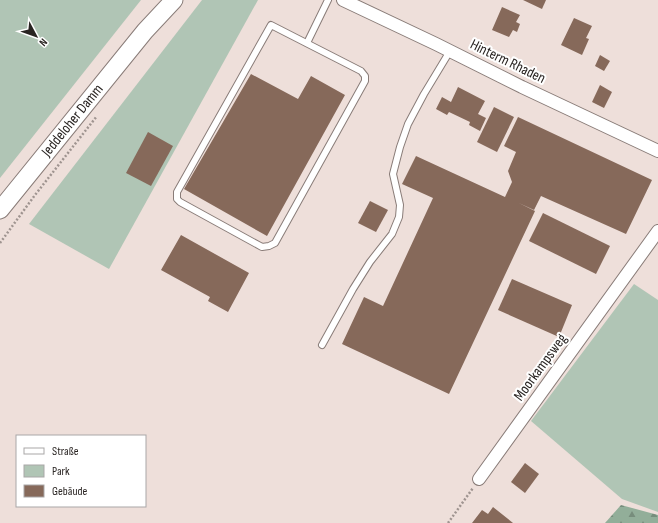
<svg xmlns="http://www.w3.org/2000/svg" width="658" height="523" font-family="'Sofia Sans Condensed',sans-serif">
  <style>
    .green { fill: #b0c5b5 }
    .forest { fill: url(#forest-firs) }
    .building { fill: #86695a }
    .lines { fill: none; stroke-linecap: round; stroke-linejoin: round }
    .service-casing { stroke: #897c78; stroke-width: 8 }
    .minor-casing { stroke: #897c78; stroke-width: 14 }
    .secondary-casing { stroke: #897c78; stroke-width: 19 }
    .path { stroke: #9f9490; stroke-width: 2.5; stroke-dasharray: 2 2; stroke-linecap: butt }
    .service { stroke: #fff; stroke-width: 6 }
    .minor { stroke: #fff; stroke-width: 12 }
    .secondary { stroke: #fff; stroke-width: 17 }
    .labels { text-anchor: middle; stroke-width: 4; stroke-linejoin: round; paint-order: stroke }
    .street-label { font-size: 15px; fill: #292422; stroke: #fff }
  </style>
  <defs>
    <pattern id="forest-firs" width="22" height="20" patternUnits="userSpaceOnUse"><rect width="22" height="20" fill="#92ae99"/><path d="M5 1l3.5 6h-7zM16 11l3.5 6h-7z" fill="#778d7c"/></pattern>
  </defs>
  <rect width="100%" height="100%" fill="#eedfda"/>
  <!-- green -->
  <g class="green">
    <path d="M0 0H141L0 178Z"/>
    <path d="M202 0H258L109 269 29 224Z"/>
    <path d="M634 284 658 300V512L622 499 531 421Z"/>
  </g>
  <!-- forest -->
  <path class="forest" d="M621 505 658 515V523H605Z"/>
  <!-- building -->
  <g class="building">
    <path d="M523 0H546L542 9Z"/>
    <path d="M502 7 520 15 516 22 520 24 517 32 513 30 509 37 492 30Z"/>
    <path d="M574 18 592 26 586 38 589 39 582 55 561 45Z"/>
    <path d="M600 55 610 61 604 71 595 66Z"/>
    <path d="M251 74 298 99 311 76 345 95 267 236 184 189Z"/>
    <path d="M600 85 612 92 604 108 592 102Z"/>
    <path d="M458 87 485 101 478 114 486 118 480 131 469 125 470 122 449 112 447 115 436 109 442 97 451 102Z"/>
    <path d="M494 107 514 117 497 152 477 142Z"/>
    <path d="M518 117 652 180 626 234 541 196 534 210 519 203 535 211 449 394 342 344 364 297 383 306 433 198 402 184 416 156 505 197 512 182 508 171 516 152 504 146Z"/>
    <path d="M148 132 173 146 151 186 126 173Z"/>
    <path d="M370 201 388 210 376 232 358 223Z"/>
    <path d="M543 213 610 246 596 274 529 241Z"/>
    <path d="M181 235 249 273 228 312 208 301 210 297 161 270Z"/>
    <path d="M512 279 572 305 559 337 498 310Z"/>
    <path d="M525 463 539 474 525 493 511 482Z"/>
    <path d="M493 507 513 523H472L482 510 488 514Z"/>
  </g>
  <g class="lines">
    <defs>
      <g id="service">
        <path d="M271 25 361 71 365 76V81L275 243 269 246 262 247 180 202 177 199V192Z"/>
        <path d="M307 43 328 0"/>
        <path d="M322 345 353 289 370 262 392 234 399 217 400 205 393 174 400 147 408 124 424 94 450 51"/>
      </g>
      <g id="minor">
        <path d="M343 0 436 44 522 87 658 151"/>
        <path d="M479 479 658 231"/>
      </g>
      <path id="secondary" d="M0 210 145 31 174 0"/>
    </defs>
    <!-- service casing -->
    <use href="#service" class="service-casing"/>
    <!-- minor casing -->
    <use href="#minor" class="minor-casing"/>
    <!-- secondary casing -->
    <use href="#secondary" class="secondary-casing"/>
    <!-- path -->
    <g class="path">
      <path d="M0 243 35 195 97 116"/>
      <path d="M448 523 473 488"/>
    </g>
    <!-- service -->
    <use href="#service" class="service"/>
    <!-- minor -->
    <use href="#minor" class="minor"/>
    <!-- secondary -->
    <use href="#secondary" class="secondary"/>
  </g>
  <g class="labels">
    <!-- street labels -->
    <g class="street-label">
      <text transform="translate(508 61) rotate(26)" y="5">Hinterm Rhaden</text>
      <text transform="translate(72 120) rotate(-51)" y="5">Jeddeloher Damm</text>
      <text transform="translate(540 367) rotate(-54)" y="5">Moorkampsweg</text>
    </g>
  </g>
  <!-- legend -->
  <rect x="16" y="435" width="130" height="72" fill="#ffffff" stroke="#a9a7a7"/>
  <rect x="24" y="448" width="20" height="6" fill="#ffffff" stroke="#a9a7a7"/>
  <text x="52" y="455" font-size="12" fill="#292422">Straße</text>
  <rect x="24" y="465" width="20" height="12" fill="#b0c5b5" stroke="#a9a7a7"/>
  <text x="52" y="475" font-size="12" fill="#292422">Park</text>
  <rect x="24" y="485" width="20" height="12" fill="#86695a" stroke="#a9a7a7"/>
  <text x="52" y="495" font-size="12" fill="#292422">Gebäude</text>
  <!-- north arrow -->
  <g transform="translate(36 36) rotate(131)" stroke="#ffffff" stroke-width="3" paint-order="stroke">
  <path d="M0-3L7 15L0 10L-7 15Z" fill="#292422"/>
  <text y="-6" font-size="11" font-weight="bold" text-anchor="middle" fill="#292422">N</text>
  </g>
</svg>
